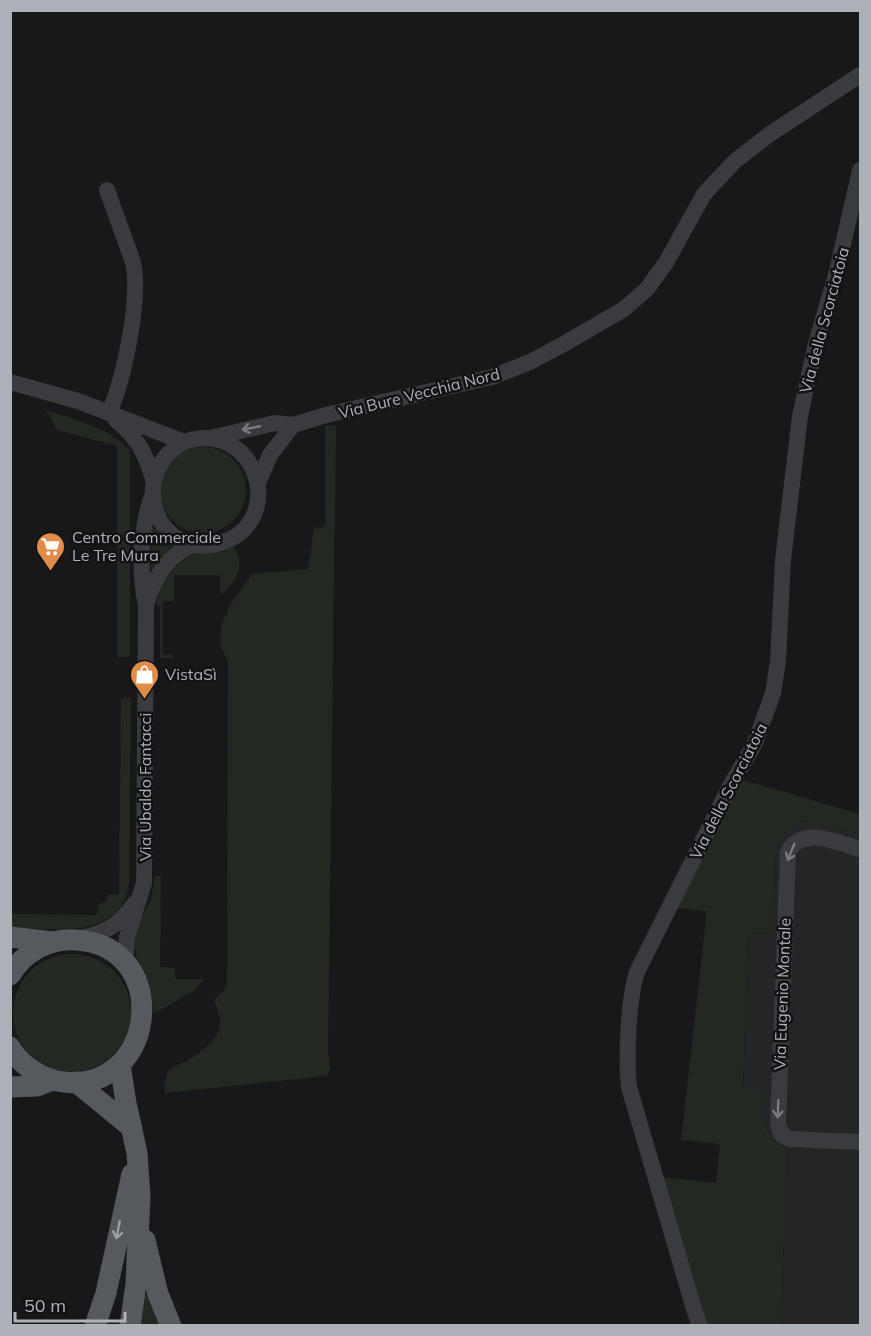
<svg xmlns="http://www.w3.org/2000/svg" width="871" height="1336" font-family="Mulish,sans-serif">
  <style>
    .built { fill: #242527 }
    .green { fill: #232922 }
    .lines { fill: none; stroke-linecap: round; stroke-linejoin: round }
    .minor { stroke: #393b3e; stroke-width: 16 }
    .major { stroke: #56595d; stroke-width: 21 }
    .oneway { stroke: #787c81 }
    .oneway2 { stroke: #9ba0a6 }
    .labels { text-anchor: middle; stroke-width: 5; stroke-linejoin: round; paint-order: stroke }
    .street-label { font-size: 16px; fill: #acb2b8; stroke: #131315 }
    .poi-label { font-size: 16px; fill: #acb2b8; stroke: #131315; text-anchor: start }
  </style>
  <rect width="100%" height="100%" fill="#18181a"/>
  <!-- built -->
  <path class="built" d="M804 821 860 834V1325H781L787 1150 776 1144 770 1137 765 1120H760L743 1089 748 933 773 934 775 853 777 845 782 835 788 828 796 823Z"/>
  <!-- green -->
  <g class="green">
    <path d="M46 410C69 417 117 431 130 451V657H117V446L57 430Z"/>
    <path d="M336 425 328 1054C331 1062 332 1070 326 1076L165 1093 164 1085 168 1071C185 1061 220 1046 220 1022 220 1014 216 1007 214 999L224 991 227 984 228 662 220 644 222 624 229 607 252 574 308 569 314 528 325 527V426Z"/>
    <circle cx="203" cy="490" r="43"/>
    <path d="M151 526 168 541 176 545 151 570Z"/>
    <path d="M233 544C245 569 240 574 223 594L220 592V575H174V601H163V655H173V658H160V606H157C157 594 161 584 168 576 188 550 204 551 233 544Z"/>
    <path d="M121 698H131L129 883C120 942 54 928 11 928V914L97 915 98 905 106 901 109 894H119Z"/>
    <path d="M740 779 860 814V834L804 821C787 825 779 837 775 853L773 934 748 933 743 1089 762 1090 760 1120H765C768 1135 773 1143 787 1150L781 1325H709L705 1321 659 1177 716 1183 720 1144 681 1140 707 911 673 908Z"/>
    <path d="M155 876H161L160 967 175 968V979H204L195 990 156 1013 154 1012 149 983 136 956 134 938 137 926 151 900Z"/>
    <circle cx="72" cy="1013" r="59"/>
    <path d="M147 1290 164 1325 140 1326 144 1298Z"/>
  </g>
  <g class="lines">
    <!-- minor -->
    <g class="minor">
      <path d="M107 190 133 262C141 299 124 379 109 413"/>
      <path d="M10 382 78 401 184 442C257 417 289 523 220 543 157 562 125 474 184 442"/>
      <path d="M116 420C138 439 145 452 153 479"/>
      <path d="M210 438 275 423 293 425 326 415 492 377 530 362 562 345 624 309 647 289 667 261 704 194 735 161 770 134 860 75"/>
      <path d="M258 483 270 455 293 425"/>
      <path d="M147 602C155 576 168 554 196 544"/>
      <path d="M860 849C838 843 802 825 788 852L778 1122 781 1134 789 1139 860 1142"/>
      <path d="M75 939C105 933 116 928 135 903"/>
      <path d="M125 963 127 937 144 883 146 606C139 570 140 531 152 496"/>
      <path d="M700 1326 694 1309 629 1087C626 1058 628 999 637 972L729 788 755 743 773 693 778 661 783 560 800 416 816 343 836 275 860 170"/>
    </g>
    <!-- major -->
    <g class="major">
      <path d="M10 937 53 942"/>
      <path d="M10 975C24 952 49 938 76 940 176 946 156 1100 57 1081 38 1077 20 1064 10 1047"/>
      <path d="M120 1064 126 1103 137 1153 140 1196 136 1284 130 1326"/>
      <path d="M76 1082 132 1128"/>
      <path d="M10 1087 37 1086 52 1080"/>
      <path d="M145 1240 158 1294 171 1326"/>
      <path d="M95 1326 106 1293 132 1174"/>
    </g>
  </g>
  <!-- one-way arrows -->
  <defs><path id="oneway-shaft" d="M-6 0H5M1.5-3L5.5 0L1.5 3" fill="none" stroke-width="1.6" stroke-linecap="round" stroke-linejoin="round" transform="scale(1.5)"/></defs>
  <g class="oneway">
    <use href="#oneway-shaft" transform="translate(251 428) rotate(169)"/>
    <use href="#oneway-shaft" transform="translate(791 852) rotate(112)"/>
    <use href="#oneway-shaft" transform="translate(778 1109) rotate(92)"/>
  </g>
  <use class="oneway2" href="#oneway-shaft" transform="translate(118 1230) rotate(101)"/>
  <!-- icons -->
  <defs>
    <symbol id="supermarket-pin" viewBox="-11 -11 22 30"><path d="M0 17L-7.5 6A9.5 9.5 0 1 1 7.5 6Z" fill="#e08d4a" stroke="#131315"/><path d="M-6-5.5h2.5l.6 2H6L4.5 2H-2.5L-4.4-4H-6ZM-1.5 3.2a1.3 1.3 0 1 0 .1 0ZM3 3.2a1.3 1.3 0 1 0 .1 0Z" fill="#fff"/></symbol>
    <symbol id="shop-pin" viewBox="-11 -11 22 30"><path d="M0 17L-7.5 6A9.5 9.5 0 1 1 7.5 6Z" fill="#e08d4a" stroke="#131315"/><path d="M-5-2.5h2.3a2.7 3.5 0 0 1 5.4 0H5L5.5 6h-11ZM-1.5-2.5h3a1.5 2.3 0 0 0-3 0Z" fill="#fff"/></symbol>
  </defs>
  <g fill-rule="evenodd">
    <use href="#supermarket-pin" x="34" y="530" width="33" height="45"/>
    <use href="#shop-pin" x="128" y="658" width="33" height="45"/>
  </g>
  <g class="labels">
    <!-- street labels -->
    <g class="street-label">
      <text transform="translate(824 320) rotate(-75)" y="6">Via della Scorciatoia</text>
      <text transform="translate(419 393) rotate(-14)" y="6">Via Bure Vecchia Nord</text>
      <text transform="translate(145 787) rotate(-90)" y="6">Via Ubaldo Fantacci</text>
      <text transform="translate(728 791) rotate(-63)" y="6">Via della Scorciatoia</text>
      <text transform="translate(782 994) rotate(-88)" y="6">Via Eugenio Montale</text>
    </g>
    <!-- poi labels -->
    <g class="poi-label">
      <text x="72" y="543">Centro Commerciale<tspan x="72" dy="18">Le Tre Mura</tspan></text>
      <text x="165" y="680">VistaSì</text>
    </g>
  </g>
  <!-- border -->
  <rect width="871" height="1336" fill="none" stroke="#acb2b8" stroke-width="24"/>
  <!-- scale -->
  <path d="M15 1312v9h110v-9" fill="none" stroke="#acb2b8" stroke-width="3"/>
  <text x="24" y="1312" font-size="18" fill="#acb2b8" stroke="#131315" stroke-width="4.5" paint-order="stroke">50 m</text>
</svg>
